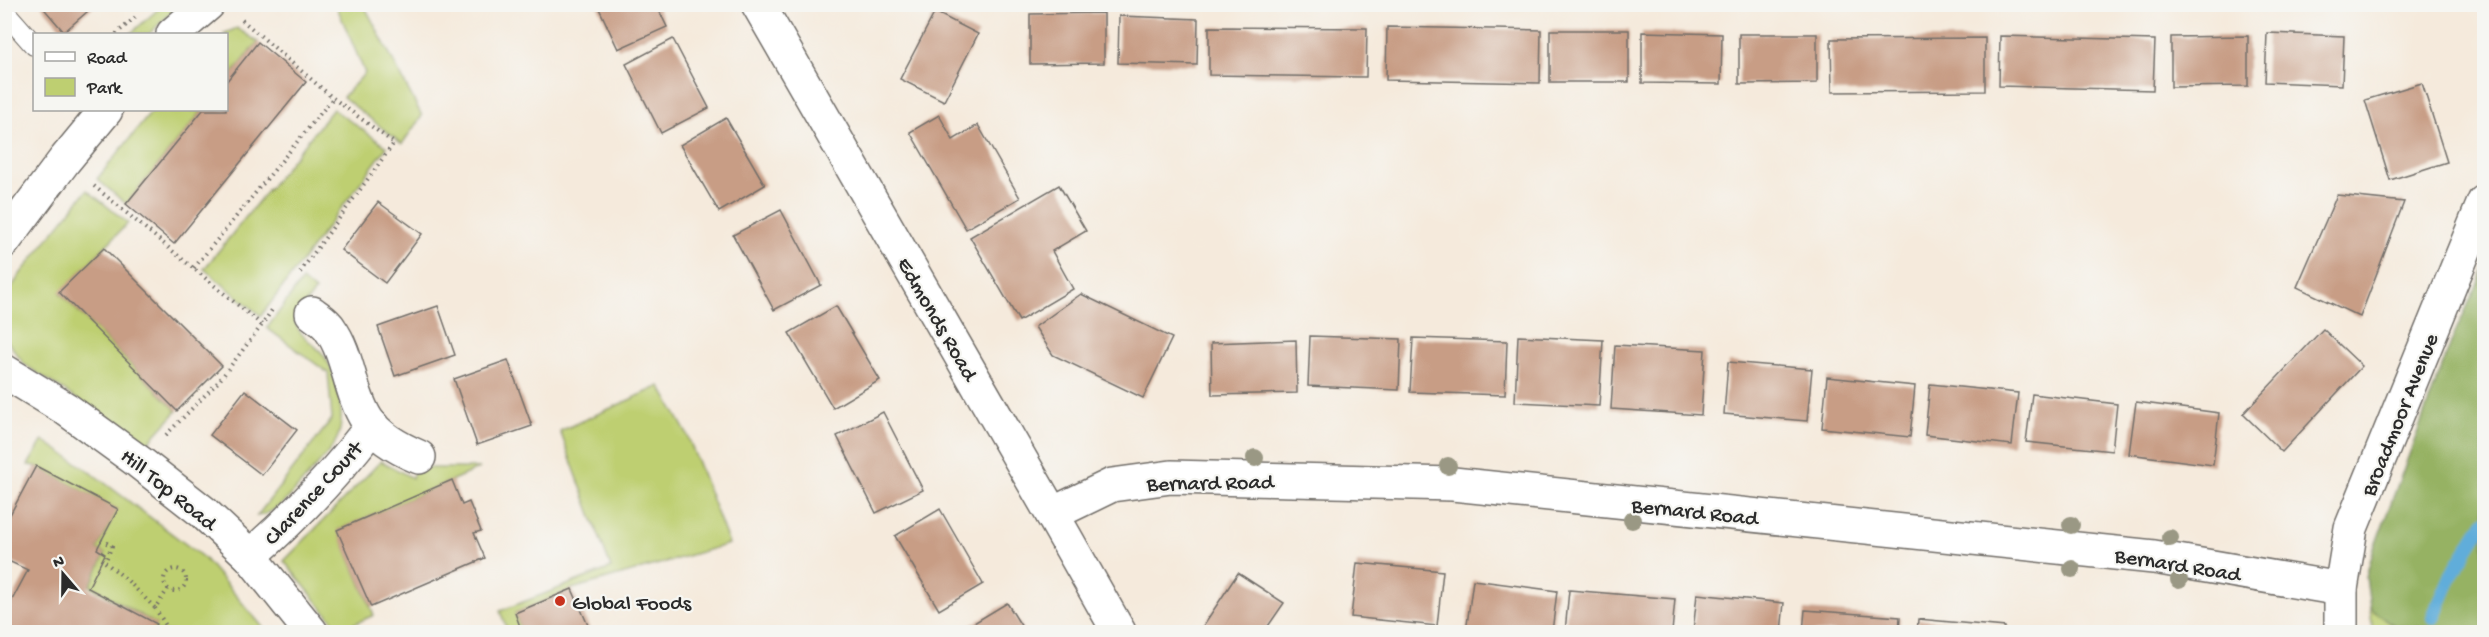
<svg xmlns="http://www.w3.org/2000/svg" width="2489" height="637" font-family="'Gochi Hand',sans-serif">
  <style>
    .green { fill: #becf71; stroke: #747d4e; stroke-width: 1.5 }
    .forest { fill: #96b263; stroke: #606e47; stroke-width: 1.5 }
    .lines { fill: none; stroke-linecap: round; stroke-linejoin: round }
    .stream { stroke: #61adda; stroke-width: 14 }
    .building { fill: #c89d85 }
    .service-casing { stroke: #726e69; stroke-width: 22 }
    .minor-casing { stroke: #726e69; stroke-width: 36 }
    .path { stroke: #726e69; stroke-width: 4; stroke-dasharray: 1.5 4.5; stroke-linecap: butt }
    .service { stroke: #fff; stroke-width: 20 }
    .minor { stroke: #fff; stroke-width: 33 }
    .tree { fill: #9a9884 }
    .poi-dot { fill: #c8321e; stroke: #f6f6f2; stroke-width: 2 }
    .labels { text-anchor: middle; stroke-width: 4.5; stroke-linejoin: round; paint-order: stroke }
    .street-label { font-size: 22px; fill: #2b2b2b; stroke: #f6f6f2 }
    .poi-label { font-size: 22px; fill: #2b2b2b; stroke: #f6f6f2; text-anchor: start }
  </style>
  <rect width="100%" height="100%" fill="#f6f6f2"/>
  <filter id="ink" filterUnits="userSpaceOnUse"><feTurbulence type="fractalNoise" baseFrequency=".0167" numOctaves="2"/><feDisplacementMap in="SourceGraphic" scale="12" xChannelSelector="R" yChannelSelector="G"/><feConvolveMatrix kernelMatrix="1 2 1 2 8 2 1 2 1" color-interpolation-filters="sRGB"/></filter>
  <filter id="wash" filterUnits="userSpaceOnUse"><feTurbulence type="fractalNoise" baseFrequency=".008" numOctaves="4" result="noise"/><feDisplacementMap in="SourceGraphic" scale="24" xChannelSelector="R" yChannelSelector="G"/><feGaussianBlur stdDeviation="1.35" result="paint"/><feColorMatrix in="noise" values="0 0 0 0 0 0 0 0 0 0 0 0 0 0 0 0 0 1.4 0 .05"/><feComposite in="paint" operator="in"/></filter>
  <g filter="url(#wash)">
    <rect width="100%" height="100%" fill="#f5eadc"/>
    <!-- green -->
    <g class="green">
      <path d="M163 5H179L149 34H130Z"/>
      <path d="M336 5H364L422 116 402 144 343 97 365 73Z"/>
      <path d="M237 28 258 42 227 81 226 34H223Z"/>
      <path d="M333 109 387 147 261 316 204 269Z"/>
      <path d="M153 110H203L126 204 97 179Z"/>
      <path d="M87 190 128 223 60 293 177 411 146 445 24 364 5 338 6 296 21 273Z"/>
      <path d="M302 280 315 291 300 311 295 322C300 337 312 342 322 353 331 364 335 378 338 392 348 436 335 445 307 477 292 494 280 512 257 516L332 419 328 373 267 328Z"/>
      <path d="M660 386 687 434 729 544 572 589 515 613 522 632H495L506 627 500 611 611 568 560 431Z"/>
      <path d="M43 440 89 471 204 558 267 632H152L156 624 90 586 105 554 97 549 117 509 36 466 28 465Z"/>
      <path d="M381 461 412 478 415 468H480L338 530 374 615 340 630 284 561Z"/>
      <path d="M2370 608 2395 626 2465 632H2373Z"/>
    </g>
    <!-- forest -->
    <path class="forest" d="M2484 270V632L2395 626 2370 608 2366 577 2373 551 2453 337Z"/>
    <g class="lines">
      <!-- stream -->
      <path class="stream" d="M2433 618 2452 574 2484 522"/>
    </g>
    <g id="blocks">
      <!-- building -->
      <g class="building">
        <path d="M40 4H96L64 32Z"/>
        <path d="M597 4H656L667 27 618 49Z"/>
        <path d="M935 12 978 34 944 101 900 79Z"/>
        <path d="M1104 13V63L1030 64V14Z"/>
        <path d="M1119 16 1198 19 1197 65 1118 63Z"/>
        <path d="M1209 27 1367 28 1366 77 1209 75Z"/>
        <path d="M1387 27 1541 30 1540 83 1386 80Z"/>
        <rect x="1550" y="30" width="79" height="52"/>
        <path d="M1642 32 1722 34 1721 84 1642 83Z"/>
        <path d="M2267 33 2344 36 2342 85 2265 82Z"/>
        <path d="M1739 34H1817V83L1739 84Z"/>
        <path d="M2000 36 2155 40 2153 90 1999 86Z"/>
        <path d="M2248 36V86L2171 87V37Z"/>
        <path d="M1985 38V91L1832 92 1831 39Z"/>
        <path d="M673 39 709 108 661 133 626 64Z"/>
        <path d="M258 42 306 82 174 244 126 204 203 110H226V82Z"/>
        <path d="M2422 83 2447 162 2390 180 2365 100Z"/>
        <path d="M939 115 953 140 978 125 1020 198 966 229 910 132Z"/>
        <path d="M726 118 765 185 719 212 680 145Z"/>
        <path d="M1059 185 1086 231 1052 251 1073 289 1019 321 970 237Z"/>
        <path d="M2337 195 2404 202 2360 317 2297 287Z"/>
        <path d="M378 202 422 234 385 283 341 250Z"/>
        <path d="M781 210 821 285 774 310 733 235Z"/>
        <path d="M104 248 222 366 177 411 59 292Z"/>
        <path d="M1081 294 1172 338 1143 398 1053 355 1035 327Z"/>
        <path d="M438 306 455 355 395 376 378 327Z"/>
        <path d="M836 306 880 380 833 408 789 333Z"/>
        <path d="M2323 329 2362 366 2282 452 2243 414Z"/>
        <path d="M1310 336 1401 339 1399 390 1308 386Z"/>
        <path d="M1518 336 1603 340 1599 406 1515 402Z"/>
        <path d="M1413 338 1507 341 1505 395 1410 392Z"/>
        <path d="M1296 340 1297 393 1212 395 1211 343Z"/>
        <path d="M1615 345 1705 350 1701 415 1611 409Z"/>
        <path d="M508 360 532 426 477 445 454 379Z"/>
        <path d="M1728 362 1812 369 1807 421 1724 414Z"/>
        <path d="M1827 377 1915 386 1910 437 1822 428Z"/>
        <path d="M1930 384 2018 393 2012 445 1925 435Z"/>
        <path d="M245 390 297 430 262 475 210 435Z"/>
        <path d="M2032 394 2117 404 2112 451 2026 442Z"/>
        <path d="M2136 402 2219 413 2213 465 2129 454Z"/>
        <path d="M883 412 923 490 876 513 837 436Z"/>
        <path d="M36 466 118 509 97 549 105 554 88 588 157 624 152 632H4V615L28 570 4 559V526Z"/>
        <path d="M452 480 462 505 469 502 481 531 474 533 485 558 371 607 337 530Z"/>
        <path d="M940 509 983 584 939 610 895 536Z"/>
        <path d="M1357 563 1443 571 1437 626 1351 617Z"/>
        <path d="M1238 573 1284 603 1264 632H1199Z"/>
        <path d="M1473 580 1557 591 1552 632H1466Z"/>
        <path d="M572 589 591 632H522L515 613Z"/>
        <path d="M1569 590 1675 599 1672 632H1565Z"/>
        <path d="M1697 594 1784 603 1781 632H1693Z"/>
        <path d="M1007 603 1025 632H959Z"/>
        <path d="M1805 610 1900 617 1899 632H1803Z"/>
        <path d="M1918 619 2005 627 2004 632H1917Z"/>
      </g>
    </g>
  </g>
  <g filter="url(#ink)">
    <use href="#blocks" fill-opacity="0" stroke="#726e69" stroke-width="1.5"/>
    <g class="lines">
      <defs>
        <path id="service" d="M4 11 34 45"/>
        <g id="minor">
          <path d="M758 4 1052 514 1119 632"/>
          <path d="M173 34 208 4"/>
          <path d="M4 241 64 161 106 110"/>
          <path d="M312 313C318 318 326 322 330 329 349 355 349 392 367 420 379 438 400 449 419 457"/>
          <path d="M4 371 66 409 139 462 203 512 250 556 311 632"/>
          <path d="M1052 514 1112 485 1171 477 1453 484 2154 557 2341 589"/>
          <path d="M250 556C296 516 336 474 372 426"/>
          <path d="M2341 632V589L2351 528 2484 202"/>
        </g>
      </defs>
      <!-- service casing -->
      <use href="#service" class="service-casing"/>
      <!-- minor casing -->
      <use href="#minor" class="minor-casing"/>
      <!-- path -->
      <g class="path">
        <path d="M242 20 333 98 394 143 298 275"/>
        <path d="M116 34 138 15"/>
        <path d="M94 186 262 325 272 310"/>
        <path d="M194 268 333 98"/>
        <path d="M166 435 219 381 262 325"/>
        <path d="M101 540 112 546 105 562 126 579 155 608 168 589"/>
        <circle cx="175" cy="580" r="11"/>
        <path d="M155 608 170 632"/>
      </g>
      <!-- service -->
      <use href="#service" class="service"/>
      <!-- minor -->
      <use href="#minor" class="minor"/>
    </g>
    <!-- trees -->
    <g class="tree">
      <circle cx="1255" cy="458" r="9"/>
      <circle cx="1448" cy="466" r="9"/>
      <circle cx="1632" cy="520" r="9"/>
      <circle cx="2071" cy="525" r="9"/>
      <circle cx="2170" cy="538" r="9"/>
      <circle cx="2072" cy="569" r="9"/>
      <circle cx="2179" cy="580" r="9"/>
    </g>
  </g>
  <!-- markers -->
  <circle class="poi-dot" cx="560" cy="601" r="6"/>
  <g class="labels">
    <!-- street labels -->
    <g class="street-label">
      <text transform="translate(939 318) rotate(60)" y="8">Edmonds Road</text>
      <text transform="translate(2398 414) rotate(-68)" y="8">Broadmoor Avenue</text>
      <text transform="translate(1210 481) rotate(-1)" y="8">Bernard Road</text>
      <text transform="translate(170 488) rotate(39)" y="8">Hill Top Road</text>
      <text transform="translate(312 492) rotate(-47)" y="8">Clarence Court</text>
      <text transform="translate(1695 510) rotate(6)" y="8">Bernard Road</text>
      <text transform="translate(2178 563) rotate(9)" y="8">Bernard Road</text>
    </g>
    <!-- poi labels -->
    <g class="poi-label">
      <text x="572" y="609">Global Foods</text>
    </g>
  </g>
  <!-- margin -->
  <rect width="2489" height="637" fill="none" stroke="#f6f6f2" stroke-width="24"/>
  <!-- legend -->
  <rect x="33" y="33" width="195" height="78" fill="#f6f6f2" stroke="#a5a5a2" stroke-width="1.5"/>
  <rect x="45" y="52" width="30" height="9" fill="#ffffff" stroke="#a5a5a2" stroke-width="1.5"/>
  <text x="87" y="63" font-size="18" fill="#2b2b2b">Road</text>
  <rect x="45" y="78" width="30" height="18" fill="#becf71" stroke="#a5a5a2" stroke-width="1.5"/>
  <text x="87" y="93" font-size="18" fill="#2b2b2b">Park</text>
  <!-- north arrow -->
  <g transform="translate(63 574) rotate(340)" stroke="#f6f6f2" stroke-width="4.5" paint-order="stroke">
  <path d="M0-4.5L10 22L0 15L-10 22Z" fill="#2b2b2b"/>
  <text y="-9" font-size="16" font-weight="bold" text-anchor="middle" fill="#2b2b2b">N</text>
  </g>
</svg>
